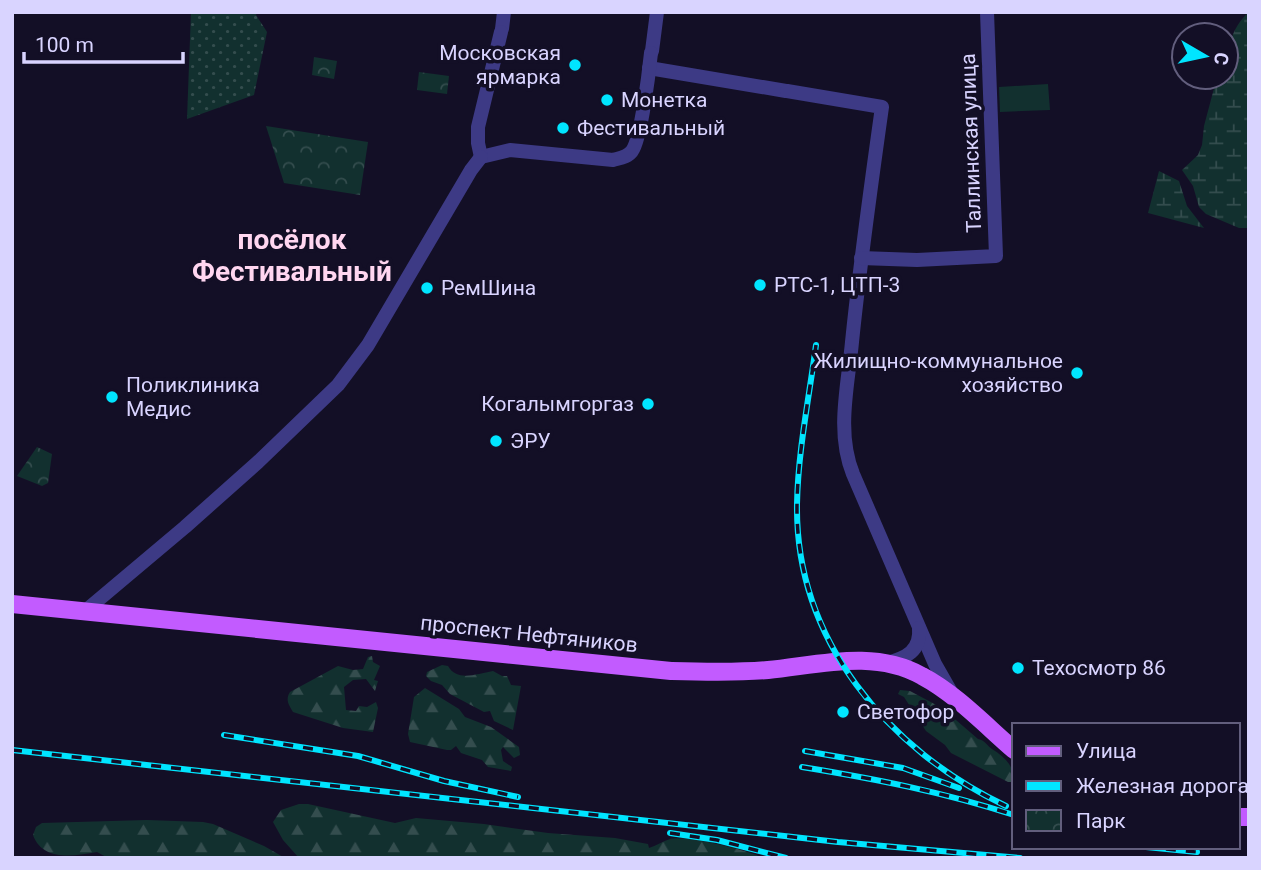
<svg xmlns="http://www.w3.org/2000/svg" width="1261" height="870" font-family="Roboto,sans-serif">
  <style>
    .grass { fill: url(#grass-dots) }
    .forest { fill: url(#forest-firs) }
    .wetland { fill: url(#wetland-marsh) }
    .park { fill: url(#park-crowns) }
    .pitch { fill: #12302f }
    .lines { fill: none; stroke-linecap: round; stroke-linejoin: round }
    .minor { stroke: #3d3a85; stroke-width: 14 }
    .major { stroke: #c25bff; stroke-width: 18 }
    .rail-casing { stroke: #00e5ff; stroke-width: 6 }
    .rail { stroke: #130f26; stroke-width: 3.5; stroke-dasharray: 10; stroke-linecap: butt }
    .poi-dot { fill: #00e5ff; stroke: #130f26; stroke-width: 2.5 }
    .labels { text-anchor: middle; stroke-width: 7; stroke-linejoin: round; paint-order: stroke }
    .poi-label { font-size: 21px; fill: #d9d4ff; stroke: #130f26; text-anchor: start }
    .street-label { font-size: 21px; fill: #d9d4ff; stroke: #130f26 }
    .district-label { font-size: 28px; font-weight: bold; fill: #ffd6f0; stroke: #130f26 }
  </style>
  <defs>
    <pattern id="grass-dots" width="8" height="8" patternUnits="userSpaceOnUse" patternTransform="scale(1.75)"><rect width="8" height="8" fill="#12302f"/><path d="M2 2h.1M6 6h.1" fill="none" stroke="#344d4e" stroke-width="1.8" stroke-linecap="round"/></pattern>
    <pattern id="forest-firs" width="22" height="20" patternUnits="userSpaceOnUse" patternTransform="scale(1.75)"><rect width="22" height="20" fill="#12302f"/><path d="M5 1l3.5 6h-7zM16 11l3.5 6h-7z" fill="#344d4e"/></pattern>
    <pattern id="wetland-marsh" width="20" height="14" patternUnits="userSpaceOnUse" patternTransform="scale(1.75)"><rect width="20" height="14" fill="#12302f"/><path d="M1 5h8M5 5V1M11 12h8M15 12V8" fill="none" stroke="#344d4e"/></pattern>
    <pattern id="park-crowns" width="20" height="18" patternUnits="userSpaceOnUse" patternTransform="scale(1.75)"><rect width="20" height="18" fill="#12302f"/><path d="M2 6a3 3 0 1 1 6 0M12 15a3 3 0 1 1 6 0" fill="none" stroke="#344d4e"/></pattern>
  </defs>
  <rect width="100%" height="100%" fill="#130f26"/>
  <!-- grass -->
  <path class="grass" d="M191 12H257L256 15 267 32 254 95 187 119Z"/>
  <!-- forest -->
  <g class="forest">
    <path d="M372 656 373 662 380 666 374 680 378 681 375 691 366 679 353 680 344 687 346 710 356 711 359 706 367 707 376 702 378 708 373 732 343 728 293 712C289 705 285 700 290 692L338 666 353 670 363 669 368 657Z"/>
    <path d="M442 665 448 666C457 682 476 674 493 671L502 676H507L511 685 521 686 513 730 494 721 490 711 484 712 450 694 442 685 431 681 426 676 427 672Z"/>
    <path d="M425 688 459 709 465 717 491 727 519 747 520 755 514 758 503 747 501 750 503 761 512 767 511 771 488 767 482 760 461 753 456 746 451 750H447L410 742 408 734 414 697Z"/>
    <path d="M900 690 910 691 942 708 978 739C986 741 986 745 992 749 1006 758 1014 766 1014 782H1008L951 753 945 745 926 731 904 697 898 694Z"/>
    <path d="M299 804H308L395 823 416 818 484 824 548 833 615 838 648 844 649 848C656 846 663 841 670 839 686 835 748 850 763 858H299L283 840 273 822 281 810Z"/>
    <path d="M147 820 203 822 213 824 264 846 285 858H108L97 852C74 856 43 862 33 835L36 827 42 823Z"/>
  </g>
  <!-- wetland -->
  <g class="wetland">
    <path d="M1249 12V228H1239L1206 214 1199 207 1193 186 1182 170 1198 155 1202 145 1204 126 1217 77H1226C1226 54 1230 28 1249 12Z"/>
    <path d="M1159 171 1179 181 1187 206 1204 228 1148 213Z"/>
  </g>
  <!-- park -->
  <g class="park">
    <path d="M314 57 337 61 334 79 312 75Z"/>
    <path d="M419 72 449 76 447 94 417 90Z"/>
    <path d="M266 126 368 142 360 195 284 183Z"/>
    <path d="M37 447 52 454 48 483 42 486 17 476Z"/>
  </g>
  <!-- pitch -->
  <path class="pitch" d="M1048 84 1050 110 1000 112 999 87Z"/>
  <g class="lines">
    <!-- minor -->
    <g class="minor">
      <path d="M502 29 504 12"/>
      <path d="M652 51 657 12"/>
      <path d="M649 68 786 91"/>
      <path d="M787 91 882 107C871 185 860 263 852 342 848 386 836 432 853 474L935 664 951 692"/>
      <path d="M481 157 510 150 613 160C620 158 628 157 632 151 641 139 649 72 651 53"/>
      <path d="M481 157 478 143V127L501 32"/>
      <path d="M861 258 917 260 996 256 987 12"/>
      <path d="M84 612 185 527 258 462 338 385 368 345 471 170 481 157"/>
      <path d="M887 663C906 658 921 651 919 628"/>
    </g>
    <!-- major -->
    <g class="major">
      <path d="M12 604 671 671C704 672 736 673 768 670 819 665 874 649 922 676 956 694 985 725 1014 750"/>
      <path d="M1238 817H1249"/>
    </g>
    <defs>
      <g id="rail">
        <path d="M816 345C809 398 798 451 797 504 795 640 888 750 1006 806"/>
        <path d="M224 735 358 756 444 781 518 797"/>
        <path d="M12 750 838 842 1020 858"/>
        <path d="M805 751 903 768 959 788"/>
        <path d="M802 767C876 779 943 792 1014 815"/>
        <path d="M670 833 717 840 786 858"/>
        <path d="M1146 847 1197 852"/>
      </g>
    </defs>
    <!-- rail casing -->
    <use href="#rail" class="rail-casing"/>
    <!-- rail -->
    <use href="#rail" class="rail"/>
  </g>
  <!-- markers -->
  <g class="poi-dot">
    <circle cx="575" cy="65" r="7"/>
    <circle cx="607" cy="100" r="7"/>
    <circle cx="563" cy="128" r="7"/>
    <circle cx="760" cy="285" r="7"/>
    <circle cx="427" cy="288" r="7"/>
    <circle cx="1077" cy="373" r="7"/>
    <circle cx="112" cy="397" r="7"/>
    <circle cx="648" cy="404" r="7"/>
    <circle cx="496" cy="441" r="7"/>
    <circle cx="1018" cy="668" r="7"/>
    <circle cx="843" cy="712" r="7"/>
  </g>
  <g class="labels">
    <!-- poi labels -->
    <g class="poi-label">
      <text x="561" y="60" text-anchor="end">Московская<tspan x="561" dy="24">ярмарка</tspan></text>
      <text x="621" y="107">Монетка</text>
      <text x="577" y="135">Фестивальный</text>
      <text x="774" y="292">РТС-1, ЦТП-3</text>
      <text x="441" y="295">РемШина</text>
      <text x="1063" y="368" text-anchor="end">Жилищно-коммунальное<tspan x="1063" dy="24">хозяйство</tspan></text>
      <text x="126" y="392">Поликлиника<tspan x="126" dy="24">Медис</tspan></text>
      <text x="634" y="411" text-anchor="end">Когалымгоргаз</text>
      <text x="510" y="448">ЭРУ</text>
      <text x="1032" y="675">Техосмотр 86</text>
      <text x="857" y="719">Светофор</text>
    </g>
    <!-- street labels -->
    <g class="street-label">
      <text transform="translate(971 143) rotate(-92)" y="7">Таллинская улица</text>
      <text transform="translate(529 634) rotate(6)" y="7">проспект Нефтяников</text>
    </g>
    <!-- district labels -->
    <g class="district-label">
      <text x="292" y="249">посёлок<tspan x="292" dy="32">Фестивальный</tspan></text>
    </g>
  </g>
  <!-- border -->
  <rect width="1261" height="870" fill="none" stroke="#d9d4ff" stroke-width="28"/>
  <!-- legend -->
  <rect x="1012" y="723" width="228" height="126" fill="#130f26" stroke="#625e7d" stroke-width="2"/>
  <rect x="1026" y="746" width="35" height="10" fill="#c25bff" stroke="#625e7d" stroke-width="2"/>
  <text x="1076" y="758" font-size="21" fill="#d9d4ff">Улица</text>
  <rect x="1026" y="781" width="35" height="10" fill="#00e5ff" stroke="#625e7d" stroke-width="2"/>
  <text x="1076" y="793" font-size="21" fill="#d9d4ff">Железная дорога</text>
  <rect x="1026" y="810" width="35" height="21" fill="url(#park-crowns)" stroke="#625e7d" stroke-width="2"/>
  <text x="1076" y="828" font-size="21" fill="#d9d4ff">Парк</text>
  <!-- north arrow -->
  <g transform="translate(1205 56) rotate(99)"><circle r="33" fill="#130f26" stroke="#625e7d" stroke-width="2"/>
  <path d="M0-5L12 26L0 18L-12 26Z" fill="#00e5ff"/>
  <text y="-10" font-size="19" font-weight="bold" text-anchor="middle" fill="#d9d4ff">С</text>
  </g>
  <!-- scale -->
  <path d="M24 52v10h159v-10" fill="none" stroke="#d9d4ff" stroke-width="3.5"/>
  <text x="35" y="52" font-size="21" fill="#d9d4ff" stroke="#130f26" stroke-width="5" paint-order="stroke">100 m</text>
</svg>
